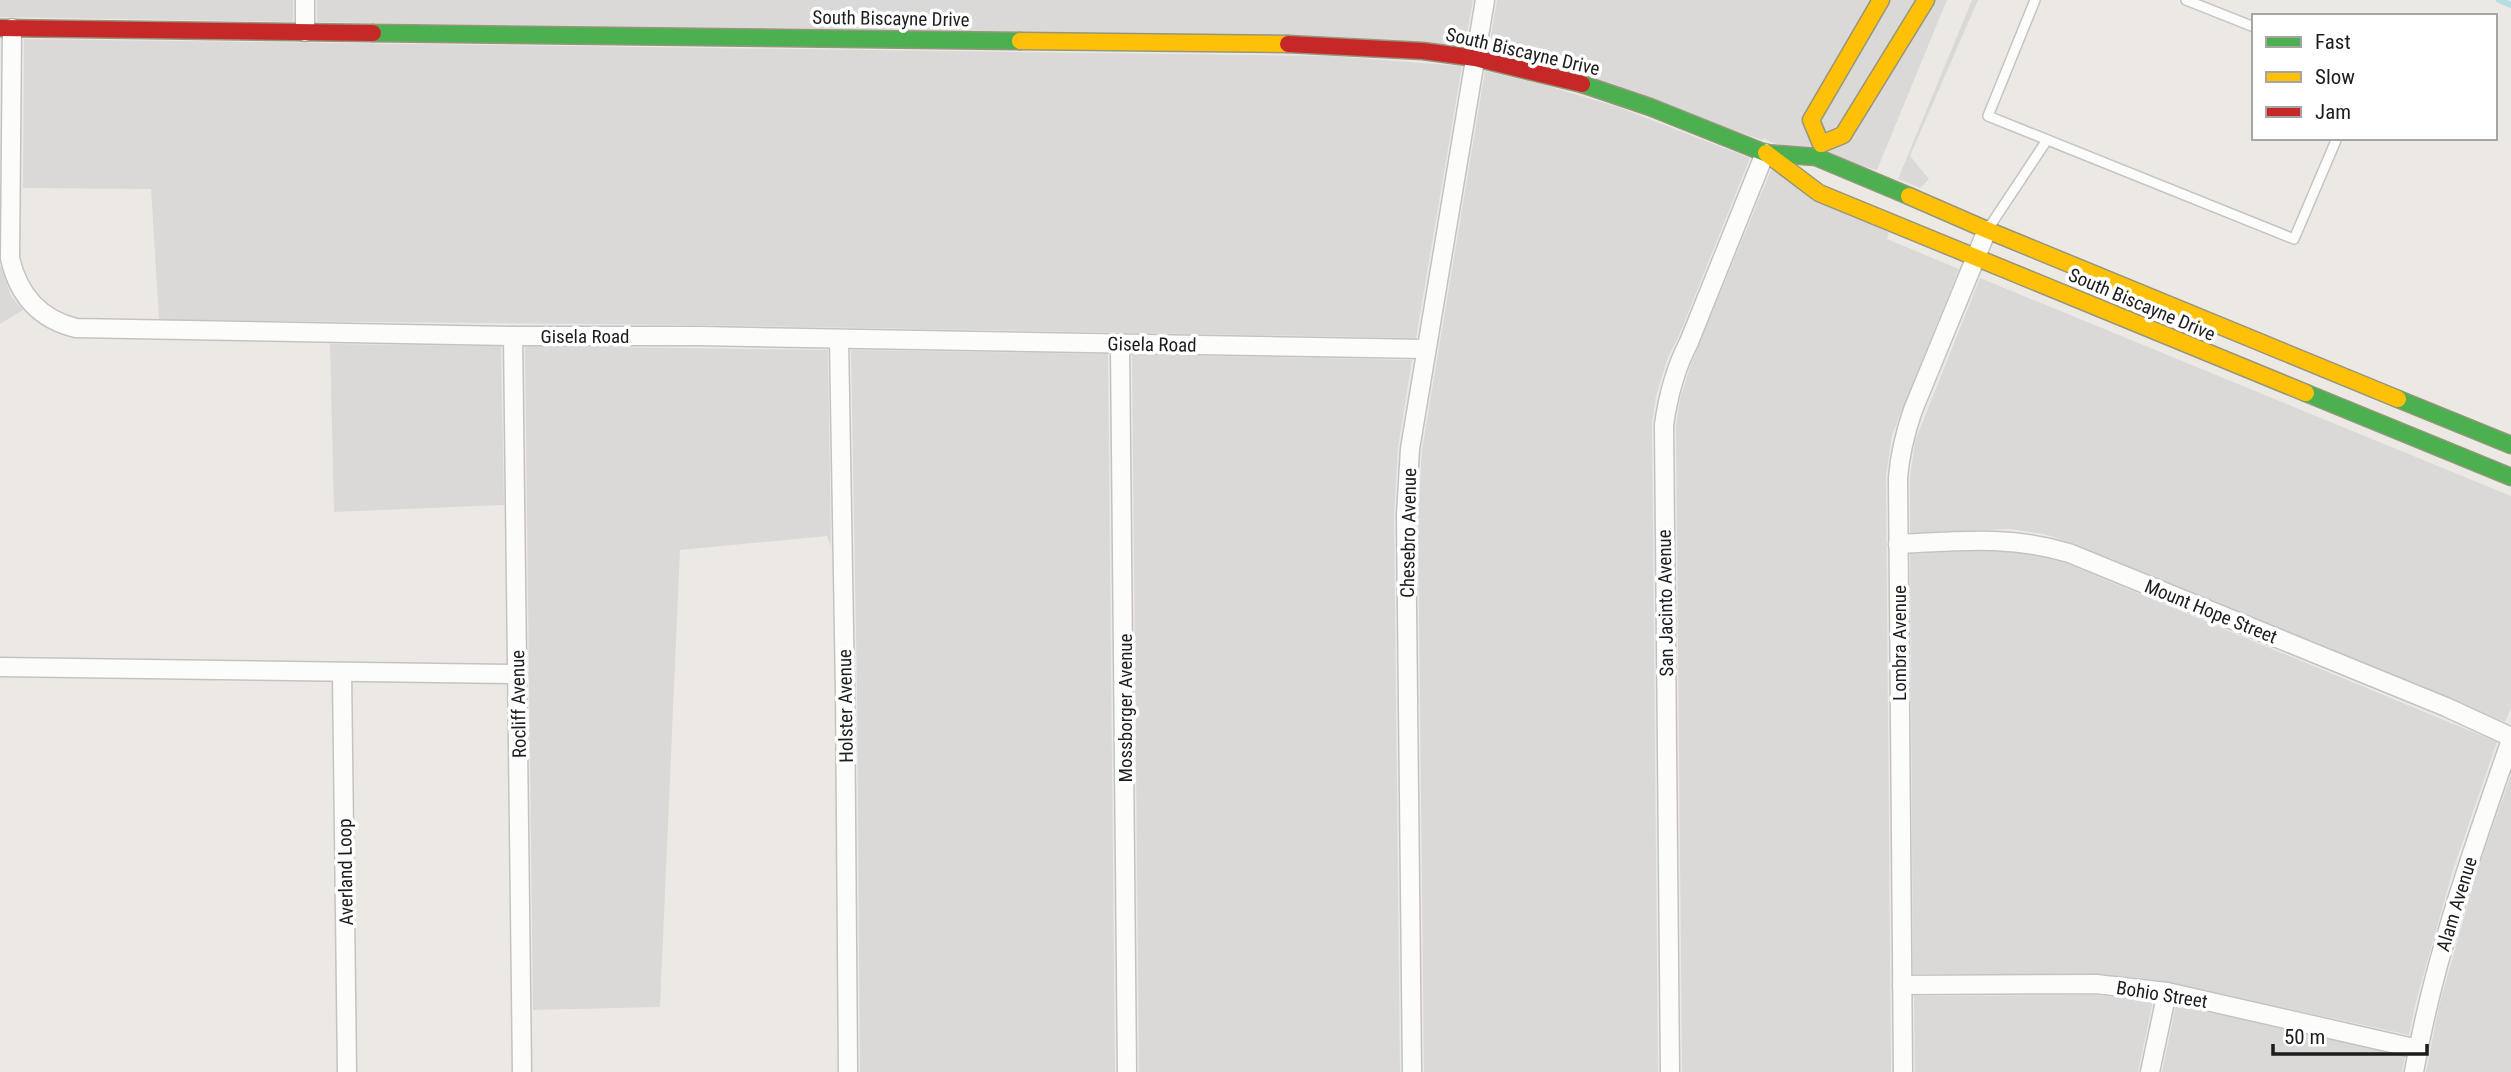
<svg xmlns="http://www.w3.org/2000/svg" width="2511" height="1072" font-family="'Roboto Condensed',sans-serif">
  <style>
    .residential { fill: #dbd9d7 }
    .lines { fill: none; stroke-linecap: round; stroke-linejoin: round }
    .stream { stroke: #b7dce1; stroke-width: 6 }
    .lane-casing { stroke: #c4c3c1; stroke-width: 12 }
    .street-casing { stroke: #c4c3c1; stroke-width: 21 }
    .fast-casing { stroke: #96967c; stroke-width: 19 }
    .slow-casing { stroke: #96967c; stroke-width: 19 }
    .jam-casing { stroke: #96967c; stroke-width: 19 }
    .lane { stroke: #fcfcfb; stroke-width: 9 }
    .street { stroke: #fcfcfb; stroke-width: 18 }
    .fast { stroke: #4caf50; stroke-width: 16 }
    .slow { stroke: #ffc107; stroke-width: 16 }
    .jam { stroke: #c62828; stroke-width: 16 }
    .labels { text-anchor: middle; stroke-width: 7; stroke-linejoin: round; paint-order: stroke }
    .street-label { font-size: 19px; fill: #1d1d1d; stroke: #fff }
  </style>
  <rect width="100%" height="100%" fill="#ece9e5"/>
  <!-- residential -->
  <g class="residential">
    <path d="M0 0H293V22L0 17Z"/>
    <path d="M317 0H1473L1465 45 317 22Z"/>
    <path d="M1497 0H1947L1877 170 1770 142 1764 138 1762 140 1489 47Z"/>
    <path d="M1972 0H1978L1910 156 1929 179 1920 188 1898 179Z"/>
    <path d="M24 39 1330 56 1462 66 1416 338 699 325 159 320 151 189 23 188Z"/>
    <path d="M1485 71 1544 85 1618 107 1750 158 1678 338 1668 357 1656 396 1652 424 1658 1072H1424L1418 515 1422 450Z"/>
    <path d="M1771 170 1889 233 1887 239 1959 269 1892 435 1886 477 1891 1072H1682L1676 426 1680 399 1691 364Z"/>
    <path d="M0 265 11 296 23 310 0 324Z"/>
    <path d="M1980 278 2511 496V708L2505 722 2073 543 2044 534 2010 529 1910 533V478L1915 441Z"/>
    <path d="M330 344 501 346 504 505 334 512Z"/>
    <path d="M525 346 828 350 831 547 827 536 680 550 660 1007 533 1010Z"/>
    <path d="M851 350 1108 354 1115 1072H860L857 690Z"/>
    <path d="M1132 354 1412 360 1398 448 1394 515 1400 1072H1139Z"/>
    <path d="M1965 551H2009L2039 555 2065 563 2497 742 2453 870 2416 1002 2409 1035 2157 980 2096 974H1913L1910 554Z"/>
    <path d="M2511 775V1072H2426L2439 1006 2476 875Z"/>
    <path d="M2095 995 2153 1001 2138 1072H1915L1914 996Z"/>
    <path d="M2176 1005 2405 1056 2402 1072H2162Z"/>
  </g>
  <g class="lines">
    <!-- stream -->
    <path class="stream" d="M2499 0 2511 5"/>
    <defs>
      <g id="lane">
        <path d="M2035 0 1988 116 2294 239 2337 138"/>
        <path d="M2186 0 2254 27"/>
        <path d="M1988 229 2047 140"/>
      </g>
      <g id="street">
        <path d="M12 28 10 258C18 294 39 319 76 328L513 336H699L1426 349"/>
        <path d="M305 32V0"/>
        <path d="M513 336 522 1072"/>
        <path d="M839 339 845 691 848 1072"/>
        <path d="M1120 344 1127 1072"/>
        <path d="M1898 544C1959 541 2010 535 2069 553L2446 707 2511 737"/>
        <path d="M0 667 518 674"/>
        <path d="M342 672 347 1072"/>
        <path d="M1902 985 2096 984 2167 992 2418 1049"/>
        <path d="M1412 1072 1406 515 1410 449 1485 0"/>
        <path d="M1670 1072 1664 425C1668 396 1675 369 1689 342L1765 153"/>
        <path d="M1903 1072 1898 478C1900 453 1905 433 1913 410L1987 230"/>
        <path d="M2150 1072 2167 992"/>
        <path d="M2414 1072C2434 958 2473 849 2511 740"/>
      </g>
      <g id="fast">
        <path d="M373 33 1020 41"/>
        <path d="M1582 84 1650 107 1765 153 1816 157 1909 196"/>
        <path d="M2306 393 2511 477"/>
        <path d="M2398 399 2511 445"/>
      </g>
      <g id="slow">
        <path d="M1881 0 1811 120 1821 144 1843 135 1926 0"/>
        <path d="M1020 41 1288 44"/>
        <path d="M1766 153 1819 193 2306 393"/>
        <path d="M1909 196 1987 230 2398 399"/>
      </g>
      <g id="jam">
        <path d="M0 28 373 33"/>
        <path d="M1288 44 1423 51 1475 58 1582 84"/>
      </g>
    </defs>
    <!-- lane casing -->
    <use href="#lane" class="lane-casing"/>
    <!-- street casing -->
    <use href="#street" class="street-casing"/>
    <!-- fast casing -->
    <use href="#fast" class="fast-casing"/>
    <!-- slow casing -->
    <use href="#slow" class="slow-casing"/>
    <!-- jam casing -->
    <use href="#jam" class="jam-casing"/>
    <!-- lane -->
    <use href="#lane" class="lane"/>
    <!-- street -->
    <use href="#street" class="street"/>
    <!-- fast -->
    <use href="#fast" class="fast"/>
    <!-- slow -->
    <use href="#slow" class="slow"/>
    <!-- jam -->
    <use href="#jam" class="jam"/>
  </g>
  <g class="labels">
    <!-- street labels -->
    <g class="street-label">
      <text transform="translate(891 18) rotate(1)" y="7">South Biscayne Drive</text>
      <text transform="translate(1523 51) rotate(13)" y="7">South Biscayne Drive</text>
      <text transform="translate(2142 304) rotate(23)" y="7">South Biscayne Drive</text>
      <text x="585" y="343">Gisela Road</text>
      <text transform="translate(1152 344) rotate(1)" y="7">Gisela Road</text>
      <text transform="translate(1408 533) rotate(-89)" y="7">Chesebro Avenue</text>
      <text transform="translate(1665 603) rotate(-91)" y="7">San Jacinto Avenue</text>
      <text transform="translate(2211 611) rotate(22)" y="7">Mount Hope Street</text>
      <text transform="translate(1899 643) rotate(-90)" y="7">Lombra Avenue</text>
      <text transform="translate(518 704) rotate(-91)" y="7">Rocliff Avenue</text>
      <text transform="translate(845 706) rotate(-91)" y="7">Holster Avenue</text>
      <text transform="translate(1125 708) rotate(-90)" y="7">Mossborger Avenue</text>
      <text transform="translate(345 872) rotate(-91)" y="7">Averland Loop</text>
      <text transform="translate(2456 904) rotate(-73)" y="7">Alam Avenue</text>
      <text transform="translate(2162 994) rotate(9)" y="7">Bohio Street</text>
    </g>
  </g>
  <!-- legend -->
  <rect x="2252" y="14" width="245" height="126" fill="#ffffff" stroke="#a5a5a5" stroke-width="2"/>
  <rect x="2266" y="37" width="35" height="10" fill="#4caf50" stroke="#a5a5a5" stroke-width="2"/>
  <text x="2315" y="49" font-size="21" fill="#1d1d1d">Fast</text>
  <rect x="2266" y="72" width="35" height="10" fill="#ffc107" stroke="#a5a5a5" stroke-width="2"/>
  <text x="2315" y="84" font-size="21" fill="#1d1d1d">Slow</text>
  <rect x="2266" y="107" width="35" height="10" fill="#c62828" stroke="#a5a5a5" stroke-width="2"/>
  <text x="2315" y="119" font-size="21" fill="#1d1d1d">Jam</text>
  <!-- scale -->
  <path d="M2273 1044v10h154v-10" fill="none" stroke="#1d1d1d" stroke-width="3.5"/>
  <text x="2284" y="1044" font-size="21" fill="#1d1d1d" stroke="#ffffff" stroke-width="5" paint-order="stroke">50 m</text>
</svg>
